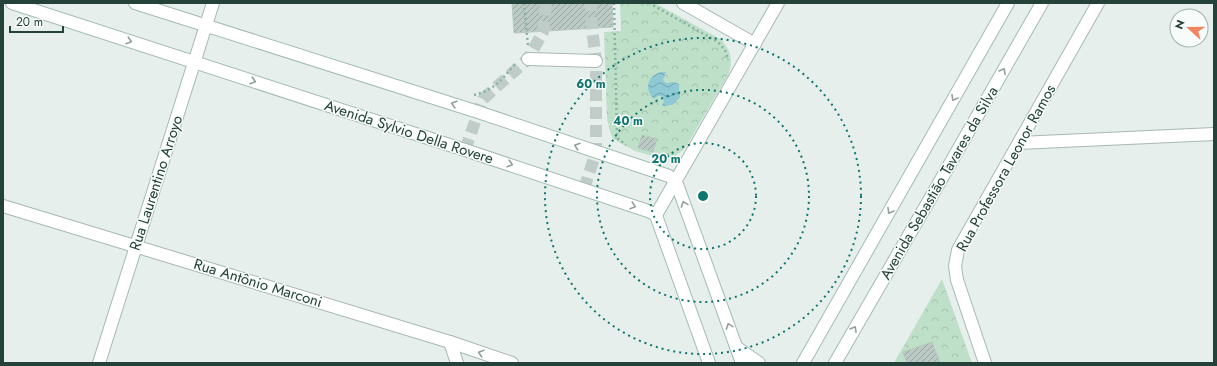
<svg xmlns="http://www.w3.org/2000/svg" width="1217" height="366" font-family="Jost,sans-serif">
  <style>
    .park { fill: url(#park-crowns) }
    .water { fill: url(#water-waves) }
    .building { fill: url(#building-hatch); stroke: #b8c9c2 }
    .lines { fill: none; stroke-linecap: round; stroke-linejoin: round }
    .street-tunnel { stroke: #bfccc8; stroke-width: 12; stroke-dasharray: 12 6; stroke-linecap: butt }
    .street-casing { stroke: #a8b8b2; stroke-width: 14 }
    .secondary-casing { stroke: #a4bbb3; stroke-width: 14 }
    .path { stroke: #86b3a5; stroke-width: 2.5; stroke-dasharray: 2 3; stroke-linecap: butt }
    .street { stroke: #fff; stroke-width: 12 }
    .secondary { stroke: #fff; stroke-width: 12 }
    .oneway { stroke: #92a09c }
    .ring { fill: none; stroke: #0f766e; stroke-width: 2; stroke-dasharray: 2 4 }
    .labels { text-anchor: middle; stroke-width: 3; stroke-linejoin: round; paint-order: stroke }
    .street-label { font-size: 15px; fill: #24423a; stroke: #f7fbf9 }
    .centre { fill: #0f766e; stroke: #f7fbf9; stroke-width: 2 }
    .ring-label { font-size: 12px; text-anchor: middle; font-weight: bold; fill: #0f766e; stroke: #f7fbf9; stroke-width: 3; stroke-linejoin: round; paint-order: stroke }
  </style>
  <defs>
    <pattern id="park-crowns" width="20" height="18" patternUnits="userSpaceOnUse"><rect width="20" height="18" fill="#bfe0c8"/><path d="M2 6a3 3 0 1 1 6 0M12 15a3 3 0 1 1 6 0" fill="none" stroke="#a4c1ad"/></pattern>
    <pattern id="water-waves" width="16" height="10" patternUnits="userSpaceOnUse"><rect width="16" height="10" fill="#8ec9d4"/><path d="M0 5q4-4 8 0t8 0" fill="none" stroke="#74a5ad"/></pattern>
    <pattern id="building-hatch" width="6" height="6" patternUnits="userSpaceOnUse"><rect width="6" height="6" fill="#bbcac4"/><path d="M-1 1l2-2M0 6l6-6M5 7l2-2" fill="none" stroke="#98a6a0"/></pattern>
  </defs>
  <rect width="100%" height="100%" fill="#e6efeb"/>
  <!-- park -->
  <g class="park">
    <path d="M620 3H655L720 39C731 49 734 61 728 75L687 145 681 152 675 156 663 159 635 151 618 142 613 138 610 132 607 118 604 32 621 31Z"/>
    <path d="M942 279 972 363H894Z"/>
  </g>
  <!-- water -->
  <path class="water" d="M661 72H666L663 80 666 83 674 82 679 84V91L680 97C675 104 671 106 662 106L664 101 661 96H658L654 99C644 89 647 76 661 72Z"/>
  <!-- building -->
  <g class="building">
    <path d="M512 3H612L613 27 514 33Z"/>
    <path d="M642 135 657 139 653 152 638 148Z"/>
    <path d="M932 342 940 363H907L903 352Z"/>
  </g>
  <g class="lines">
    <!-- street-tunnel -->
    <g class="street-tunnel">
      <path d="M465 150 483 99 528 59 543 32 546 3"/>
      <path d="M584 189 596 152V61L592 28 591 3"/>
    </g>
    <defs>
      <g id="street">
        <path d="M683 3 755 44"/>
        <path d="M528 59 596 61"/>
        <path d="M1019 143 1214 134"/>
        <path d="M3 206 450 342 512 363"/>
        <path d="M656 215 778 3"/>
        <path d="M450 342 457 363"/>
        <path d="M99 363 213 3"/>
        <path d="M985 363 957 280 955 266 958 250 1098 3"/>
      </g>
      <g id="secondary">
        <path d="M12 3 465 150 648 211 656 215 658 221 709 363"/>
        <path d="M135 3 478 112 669 176 675 181 678 187 742 363"/>
        <path d="M736 347 759 363"/>
        <path d="M803 363 1008 3"/>
        <path d="M835 363 931 197 1042 3"/>
      </g>
    </defs>
    <!-- street casing -->
    <use href="#street" class="street-casing"/>
    <!-- secondary casing -->
    <use href="#secondary" class="secondary-casing"/>
    <!-- path -->
    <g class="path">
      <path d="M524 3 528 46"/>
      <path d="M614 3 617 135 618 138 626 145"/>
      <path d="M649 3 718 42 725 50 728 60"/>
      <path d="M474 95C495 90 502 79 515 64"/>
      <path d="M657 155 663 156 674 153"/>
    </g>
    <!-- street -->
    <use href="#street" class="street"/>
    <!-- secondary -->
    <use href="#secondary" class="secondary"/>
  </g>
  <!-- one-way arrows -->
  <defs><path id="oneway-chevron" d="M-2-3.5L2.5 0L-2 3.5" fill="none" stroke-width="1.6" stroke-linecap="round" stroke-linejoin="round"/></defs>
  <g class="oneway">
    <use href="#oneway-chevron" transform="translate(129 41) rotate(18)"/>
    <use href="#oneway-chevron" transform="translate(1003 71) rotate(-60)"/>
    <use href="#oneway-chevron" transform="translate(253 81) rotate(18)"/>
    <use href="#oneway-chevron" transform="translate(954 98) rotate(120)"/>
    <use href="#oneway-chevron" transform="translate(454 104) rotate(-163)"/>
    <use href="#oneway-chevron" transform="translate(577 146) rotate(-161)"/>
    <use href="#oneway-chevron" transform="translate(510 164) rotate(18)"/>
    <use href="#oneway-chevron" transform="translate(684 204) rotate(-110)"/>
    <use href="#oneway-chevron" transform="translate(633 206) rotate(19)"/>
    <use href="#oneway-chevron" transform="translate(890 211) rotate(120)"/>
    <use href="#oneway-chevron" transform="translate(729 326) rotate(-110)"/>
    <use href="#oneway-chevron" transform="translate(854 329) rotate(-60)"/>
    <use href="#oneway-chevron" transform="translate(481 353) rotate(-162)"/>
  </g>
  <!-- distance rings -->
  <g class="ring">
    <circle cx="703" cy="196" r="53"/>
    <circle cx="703" cy="196" r="106"/>
    <circle cx="703" cy="196" r="158"/>
  </g>
  <g class="labels">
    <!-- street labels -->
    <g class="street-label">
      <text transform="translate(409 132) rotate(18)" y="5">Avenida Sylvio Della Rovere</text>
      <text transform="translate(1006 168) rotate(-61)" y="5">Rua Professora Leonor Ramos</text>
      <text transform="translate(156 183) rotate(-72)" y="5">Rua Laurentino Arroyo</text>
      <text transform="translate(939 183) rotate(-60)" y="5">Avenida Sebastião Tavares da Silva</text>
      <text transform="translate(258 283) rotate(17)" y="5">Rua Antônio Marconi</text>
    </g>
  </g>
  <circle cx="703" cy="196" r="6" class="centre"/>
  <g class="ring-label">
    <text x="591" y="88">60 m</text>
    <text x="628" y="125">40 m</text>
    <text x="666" y="163">20 m</text>
  </g>
  <!-- border -->
  <rect width="1217" height="366" fill="none" stroke="#24423a" stroke-width="8"/>
  <!-- north arrow -->
  <g transform="translate(1189 28) rotate(291)"><circle r="19" fill="#f7fbf9" stroke="#a3b1ad"/>
  <path d="M0-3L7 15L0 10L-7 15Z" fill="#f4845f"/>
  <text y="-6" font-size="11" font-weight="bold" text-anchor="middle" fill="#24423a">N</text>
  </g>
  <!-- scale -->
  <path d="M10 26v6h53v-6" fill="none" stroke="#24423a" stroke-width="2"/>
  <text x="16" y="26" font-size="12" fill="#24423a" stroke="#f7fbf9" stroke-width="3" paint-order="stroke">20 m</text>
</svg>
